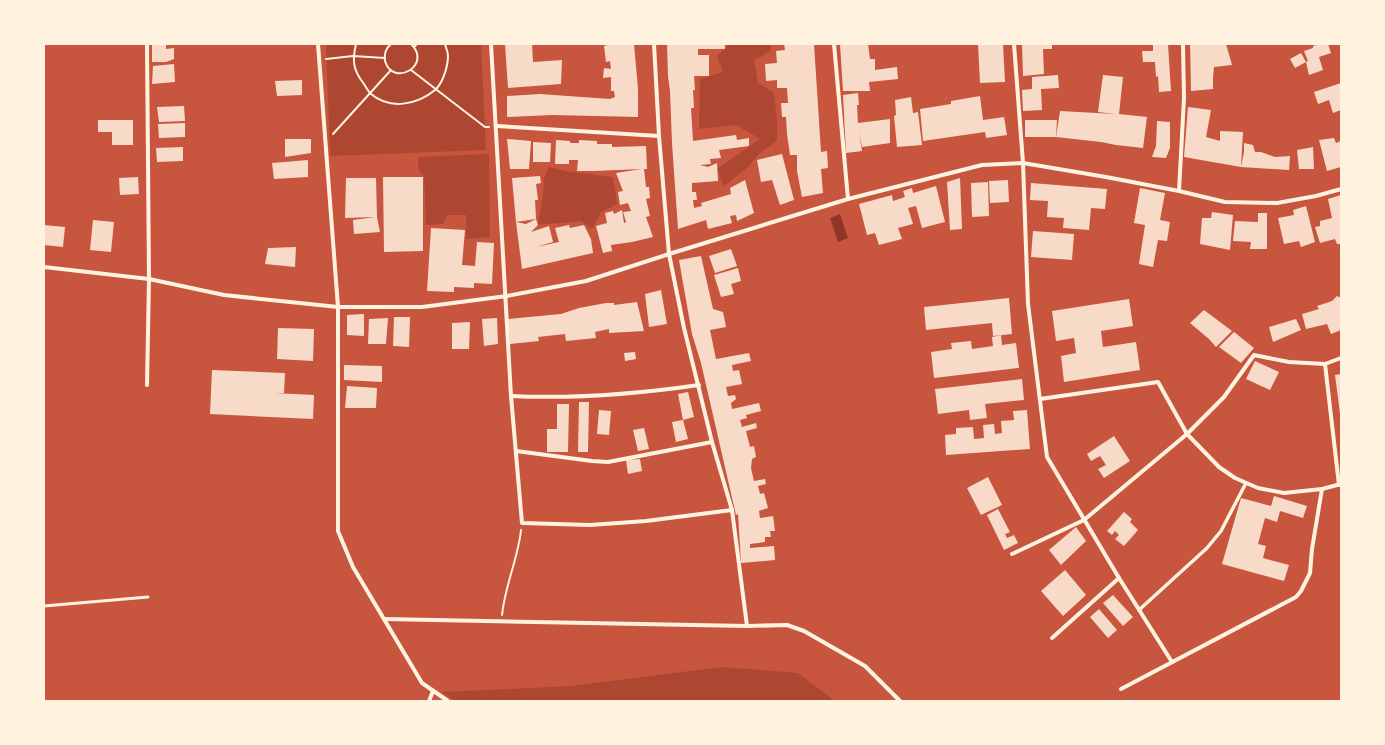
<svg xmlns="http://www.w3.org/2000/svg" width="1385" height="745" font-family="'Work Sans',sans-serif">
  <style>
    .green { fill: #ae4732 }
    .water { fill: #8f3625 }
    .building { fill: #f7dbc8 }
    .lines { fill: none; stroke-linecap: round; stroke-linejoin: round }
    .path { stroke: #fff3e0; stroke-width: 2 }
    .service { stroke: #fff3e0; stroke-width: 3 }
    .pedestrian { stroke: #fff3e0; stroke-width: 3.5 }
    .minor { stroke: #fff3e0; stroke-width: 4 }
  </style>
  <rect width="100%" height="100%" fill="#c8553d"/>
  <!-- green -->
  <g class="green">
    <path d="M326 44H481L486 150 330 156Z"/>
    <path d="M729 44H771L770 51 754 60 758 83 774 93 777 119V141L760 153 748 167 724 186 717 169 760 139 736 125 699 129 700 79 723 72 717 56Z"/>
    <path d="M489 154 490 237 466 239V215H447L443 224 428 225 426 224 424 176 418 169V157Z"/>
    <path d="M549 167 565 171 613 177 617 204 601 212 592 229 581 221 538 225 543 195 544 178Z"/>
    <path d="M722 667 798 673 835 701H456L442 692 571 686Z"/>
  </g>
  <!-- water -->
  <path class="water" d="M840 214 848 238 838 242 830 218Z"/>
  <!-- building -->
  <g class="building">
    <path d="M152 44H166V49L174 48V59L166 62H152Z"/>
    <path d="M505 44H532L533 62 562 60 561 84 508 88Z"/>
    <path d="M611 44H634L638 89V117L552 115 507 117V96L540 94 610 99 615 97 614 91H611V77L603 78 604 68 611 69 610 61 606 62 604 46Z"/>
    <path d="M667 44H725V49H698V55H709V76H694L695 90H693L694 108H691L693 141 736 135 737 140 749 138V146L719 150 721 158 710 159 711 164 700 165 708 167 717 163 718 181 692 183V192H696L697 200H693L694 208 702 206 701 203 731 194 730 188 745 180 754 213 737 221 736 215 730 216 732 223 708 229 706 220 678 229 672 143 670 91 668 76Z"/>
    <path d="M784 44H814L821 152 827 151 828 168 821 169 823 193 802 197 797 171V155H790L787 134 786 117H782L781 103H788L787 88H777V80L766 81 765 64 777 63 776 51 785 50Z"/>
    <path d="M840 44H868L870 59H875V70L897 67 898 79 869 82 870 91H843Z"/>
    <path d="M978 44H1003L1005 82 980 83Z"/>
    <path d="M1022 44H1052V49H1043L1044 74 1023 76Z"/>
    <path d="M1153 44H1168L1171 91 1159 92 1158 76 1156 77 1155 62H1143L1142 51H1153Z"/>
    <path d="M1190 44H1226L1232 65 1214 67 1213 78V89L1191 91Z"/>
    <path d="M1320 44H1328L1331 53 1319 57 1323 70 1309 75 1306 62 1308 61 1304 51 1313 48V46Z"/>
    <path d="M1301 53 1306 62 1295 68 1290 59Z"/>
    <path d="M174 64 175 82 152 84 153 66Z"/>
    <path d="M1058 75 1059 88 1041 89 1042 110 1023 111 1022 90 1032 89V77Z"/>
    <path d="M1103 75 1123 77 1119 114 1147 117 1143 148 1116 145 1101 142 1056 137 1060 111 1115 114 1098 112Z"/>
    <path d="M302 80V95L277 96 275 81Z"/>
    <path d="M1341 83V110L1333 113 1329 100 1318 104 1314 92Z"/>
    <path d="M858 93 859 105H857L858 123 890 119V143L862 147 859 132 862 151 846 153 843 95Z"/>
    <path d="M980 96 983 120 1004 117 1007 135 986 138 985 132 923 141 920 109 951 104V101Z"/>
    <path d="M911 97 913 113 918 112 922 145 897 147 894 116 896 115 895 100Z"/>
    <path d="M184 106 185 121 159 122 157 107Z"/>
    <path d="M1188 107 1211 110 1206 137 1220 141V131L1243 132 1241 167 1244 152V143L1253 145 1255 152H1261L1275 157 1290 156 1289 170 1241 167 1184 157Z"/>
    <path d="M98 120H133V145H112V132H98Z"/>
    <path d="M1025 120H1057L1056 137H1025Z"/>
    <path d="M1157 121 1170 122V148L1166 158 1152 157 1156 146Z"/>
    <path d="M185 123V137L159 138 158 124Z"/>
    <path d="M1334 138 1336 143 1341 141V167L1327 171 1319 140Z"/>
    <path d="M285 139H311V153L285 157Z"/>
    <path d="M507 139 531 141 529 169H510Z"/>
    <path d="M556 140 570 141V143H579V140L597 141V144H612V147L646 146 647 169H644L646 187H649L650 198 646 199 650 216 646 217 653 237 632 242 611 245 612 251 603 253 596 226 607 223 605 213 613 211 614 214 622 210 624 223 626 222 623 212 631 211 628 203 620 205 618 192 623 191 616 173 641 169 595 171H577L578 160H569V164H555Z"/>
    <path d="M533 142 551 143 550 162H533Z"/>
    <path d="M183 147V161L157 162 156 148Z"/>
    <path d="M1313 147 1314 169H1299L1297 150Z"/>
    <path d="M782 154 794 200 780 205 772 180 761 182 757 160Z"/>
    <path d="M308 160V177L274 179 272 163Z"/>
    <path d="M540 176 541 183 536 184 538 200H535L536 219 516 222 512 178Z"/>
    <path d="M138 177 139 194 120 195 119 178Z"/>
    <path d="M383 177H423V251L384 252Z"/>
    <path d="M346 178H376L377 217 380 232 354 234 353 220 375 217 345 218Z"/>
    <path d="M960 178 962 229 950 230 947 182Z"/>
    <path d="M1008 180 1009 202 990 203 989 181Z"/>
    <path d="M988 182 989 216 972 217 971 183Z"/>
    <path d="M1031 183 1107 189 1105 209 1091 208 1089 230 1063 228 1064 218 1047 217 1048 201 1030 200Z"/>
    <path d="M936 186 945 222 922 228 916 206 908 208 913 224 898 228 902 239 879 245 875 233 867 235 859 204 892 195 893 201 905 197 903 191 912 188 913 193Z"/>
    <path d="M1140 188 1165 193 1160 220 1170 222 1167 241 1158 240 1153 267 1139 264 1145 225 1134 223Z"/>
    <path d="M1341 195V244H1337L1335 239 1320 243 1315 227 1320 226V221L1332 218 1328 199Z"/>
    <path d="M1306 206 1315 242 1301 247 1299 241 1284 244 1278 218 1294 215 1293 210Z"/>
    <path d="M1212 212 1233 215 1230 250 1200 244 1202 218H1211Z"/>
    <path d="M1258 213H1267V249H1250L1251 242 1233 241 1235 221 1258 222Z"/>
    <path d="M536 219 538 225 531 232 549 226 553 242 536 247 559 242 555 228 569 225 570 228 584 225 591 239 593 253 522 269 516 222 526 224Z"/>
    <path d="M93 220 114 222 111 252 90 250Z"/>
    <path d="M44 225 65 227 63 247 44 245Z"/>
    <path d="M431 228 465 230 462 265 475 266 477 242 494 243 492 284 474 283V288L454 287V292L427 291Z"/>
    <path d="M1033 231 1074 234 1072 260 1031 257Z"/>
    <path d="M296 247 295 267 265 264 268 248Z"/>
    <path d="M731 249 737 266 715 273 709 256Z"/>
    <path d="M701 256 713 309 723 312 726 327 710 330 716 359 749 353 751 361 732 365 733 371 739 370 742 384 726 387 728 396 735 395 736 399 731 403 732 409 759 403 761 411 746 415 747 418 740 420 742 427 756 423 757 428 746 431 750 447 754 446 756 457 752 459 751 468 754 481 765 479 766 484 758 486 760 494 764 493 768 508 759 511 760 518 773 516 775 531H770L771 537H765V542L750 544V548L774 546 775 560 741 563 738 514 736 515 701 363 692 334 679 260Z"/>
    <path d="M738 268 741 281 731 284 734 294 721 297 714 275Z"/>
    <path d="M661 290 667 324 649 327 645 294Z"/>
    <path d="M1337 296 1341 298V330L1331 334 1327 324 1306 329 1302 314 1319 309 1317 306 1332 301Z"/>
    <path d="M1009 298 1012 334 993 336 992 323 926 330 924 307Z"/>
    <path d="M1129 299 1133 326 1101 331 1103 347 1136 342 1140 370 1064 382 1061 356 1076 353 1074 338 1056 341 1052 311Z"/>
    <path d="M637 302 644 331 609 333V329L595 332 596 338 566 341 565 334 538 337 539 341 510 344 508 319 561 314 579 308 606 303H614V305Z"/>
    <path d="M1204 310 1232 331 1216 347 1209 339 1190 323Z"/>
    <path d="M364 314V336L347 335V315Z"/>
    <path d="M394 317H410L409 347 393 346Z"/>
    <path d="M388 318 386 344H368L369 319Z"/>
    <path d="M497 318 498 344 484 346 482 319Z"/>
    <path d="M1296 319 1301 330 1273 342 1269 327Z"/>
    <path d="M470 322 469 349H452V323Z"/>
    <path d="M278 328 314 329 313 361 277 359Z"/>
    <path d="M1234 332 1254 348 1241 363 1219 347Z"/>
    <path d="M1001 335 1002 345 1016 343 1019 368 934 378 931 352 952 349 951 343 971 341 972 349 993 346 992 337Z"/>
    <path d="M635 352 636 359 625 361 624 353Z"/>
    <path d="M1255 361 1279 372 1270 390 1246 379Z"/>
    <path d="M344 365 382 366V382L344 380Z"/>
    <path d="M212 370 285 373 284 393H275L314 395 313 419 210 414Z"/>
    <path d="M1341 374V414H1340L1335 375Z"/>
    <path d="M1022 379 1024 400 985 404 987 418 970 420 969 410 938 414 935 389Z"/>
    <path d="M347 386 377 388 376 408H345Z"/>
    <path d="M688 392 694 417 683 420 678 394Z"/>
    <path d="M579 402H589L588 452H578Z"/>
    <path d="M557 404H569L568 452H547V429H557Z"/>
    <path d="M599 410 611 411 609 435 597 434Z"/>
    <path d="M1027 410 1030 449 946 455 945 435 956 434V428L973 427 974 439 984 438 983 425 994 424 995 434 1002 433 1001 421 1014 420 1013 411Z"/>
    <path d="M683 420 688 439 676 442 672 422Z"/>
    <path d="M644 428 649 449 638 451 633 430Z"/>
    <path d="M1114 436 1130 461 1104 478 1098 469 1106 465 1100 456 1091 461 1087 454Z"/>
    <path d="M640 459 642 471 628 474 626 460Z"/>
    <path d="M988 477 1002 505 981 515 967 488Z"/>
    <path d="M1274 496 1307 506 1303 518 1280 511 1277 522 1265 518 1258 544 1266 546 1263 558 1289 565 1284 581 1222 564 1241 498 1271 506Z"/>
    <path d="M998 509 1010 532 1005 534 1007 538 1014 535 1018 543 1004 550 987 515Z"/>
    <path d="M1124 512 1132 519 1130 522 1138 530 1124 546 1115 539 1119 535 1115 531 1112 535 1107 531Z"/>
    <path d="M1076 527 1086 541 1061 565 1049 550Z"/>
    <path d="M1065 570 1086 595 1063 616 1041 591Z"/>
    <path d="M1113 595 1133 617 1123 626 1103 603Z"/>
    <path d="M1099 609 1117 630 1108 638 1090 617Z"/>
  </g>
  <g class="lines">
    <!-- path -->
    <g class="path">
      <path d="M356 44C352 61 353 70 364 84 366 87 368 91 371 94 390 110 417 105 435 90 443 83 448 66 448 56 448 52 446 48 445 44"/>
      <path d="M391 44C386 48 384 54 385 61 393 88 433 65 411 44"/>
      <path d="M414 47 417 44"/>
      <path d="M326 59 353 56 385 58"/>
      <path d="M411 70 485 127H489"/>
      <path d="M333 134 391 70"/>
      <path d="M502 615C505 585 518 559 521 530"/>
    </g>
    <!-- service -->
    <path class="service" d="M44 606 148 597"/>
    <!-- pedestrian -->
    <path class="pedestrian" d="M1139 610 1207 548 1221 531 1246 483"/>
    <!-- minor -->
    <g class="minor">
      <path d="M318 44 338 307V531L353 567 422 683 448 701"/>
      <path d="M491 44 511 396 522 523 590 525 646 521 732 510"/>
      <path d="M834 44 848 199"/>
      <path d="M1014 44 1023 163 1028 304 1047 457 1119 578 1172 662"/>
      <path d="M497 126 659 136"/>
      <path d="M1179 191 1184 98 1183 44"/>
      <path d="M44 267 149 279 224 295 338 307H422L507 296 586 281 669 254 848 199 982 165 1023 163 1106 177 1179 191 1225 202 1277 203 1316 196 1341 189"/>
      <path d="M1325 364 1339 485"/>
      <path d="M147 385 149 279 147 44"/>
      <path d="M511 396C574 399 637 394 699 385"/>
      <path d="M1040 399 1158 382 1187 434 1219 467 1235 478 1258 488 1284 493 1322 489 1341 484"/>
      <path d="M516 451 592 461 608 462 712 442"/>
      <path d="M1012 554 1084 520 1187 434 1224 397 1254 355 1289 362 1325 364 1341 358"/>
      <path d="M384 619 747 626 732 510 712 442 684 328 669 254 659 136 654 44"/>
      <path d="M747 626 787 625 804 631 865 666 900 701"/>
      <path d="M1052 638 1119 578"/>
      <path d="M1121 689 1296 597 1301 591 1310 573 1312 549 1322 489"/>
      <path d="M429 701 433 691"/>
    </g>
  </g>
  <!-- border -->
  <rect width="1385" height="745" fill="none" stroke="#fff3e0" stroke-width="90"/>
</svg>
